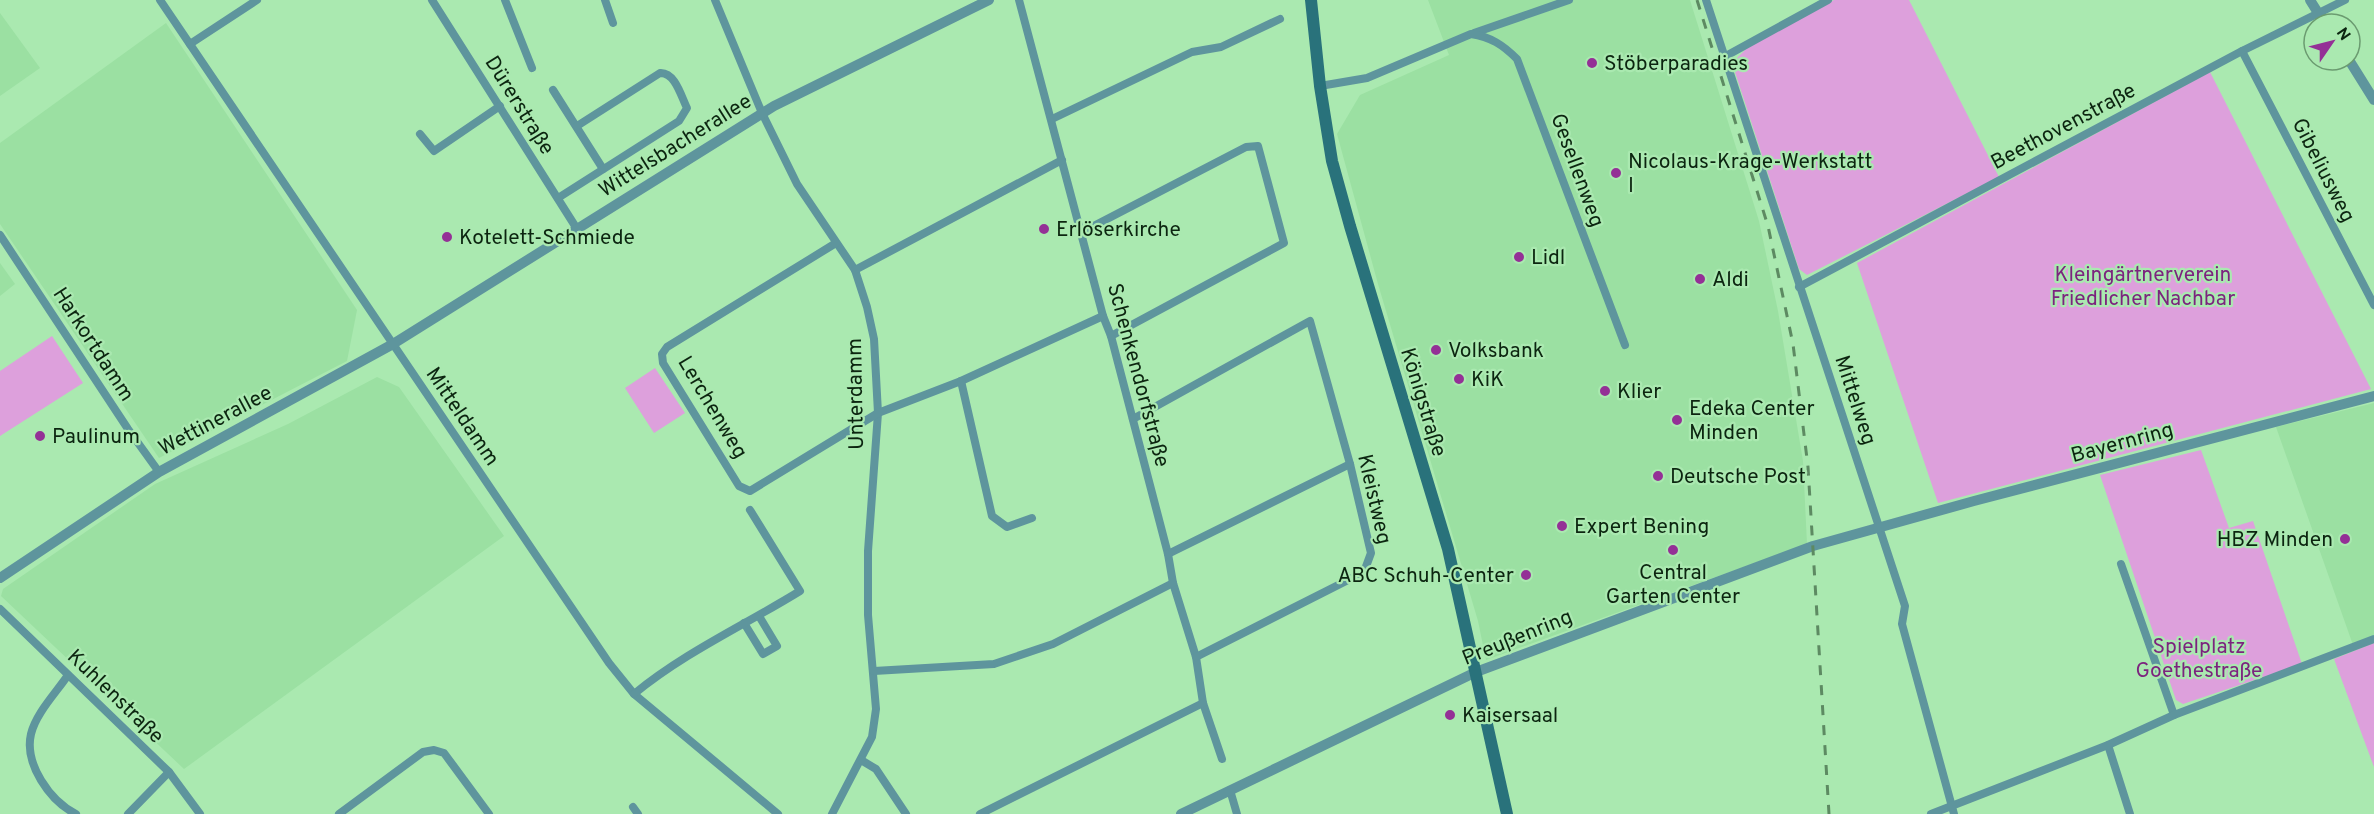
<svg xmlns="http://www.w3.org/2000/svg" width="2374" height="814" font-family="Overpass,sans-serif">
  <style>
    .built { fill: #9be0a2 }
    .green { fill: #dda0dc }
    .lines { fill: none; stroke-linecap: round; stroke-linejoin: round }
    .minor { stroke: #5e959d; stroke-width: 8 }
    .tertiary { stroke: #5e959d; stroke-width: 10 }
    .secondary { stroke: #29727b; stroke-width: 12 }
    .rail { stroke: #5d8a62; stroke-width: 3; stroke-dasharray: 10 10; stroke-linecap: butt }
    .poi-dot { fill: #943096; stroke: #aae9b0; stroke-width: 2 }
    .labels { text-anchor: middle; stroke-width: 4.5; stroke-linejoin: round; paint-order: stroke }
    .poi-label { font-size: 21px; fill: #0c2510; stroke: #aae9b0; text-anchor: start }
    .street-label { font-size: 21px; fill: #0c2510; stroke: #aae9b0 }
    .park-label { font-size: 21px; fill: #7c237e; stroke: #aae9b0 }
  </style>
  <rect width="100%" height="100%" fill="#aae9b0"/>
  <!-- built -->
  <g class="built">
    <path d="M1428 0H1690L1759 221 1778 311 1803 461 1807 544 1486 660 1478 621 1378 284 1337 134 1360 95 1449 55Z"/>
    <path d="M0 13 40 68 0 96Z"/>
    <path d="M166 23 357 310 347 361 159 458 0 224V143Z"/>
    <path d="M0 263 15 284 0 296Z"/>
    <path d="M377 377 399 387 504 536 184 769 1 596 3 589 155 484 288 424Z"/>
    <path d="M2374 403V637L2353 645 2276 427Z"/>
  </g>
  <!-- green -->
  <g class="green">
    <path d="M1834 0H1909L1999 177 1807 275 1799 269 1734 69 1735 60 1748 47Z"/>
    <path d="M2210 72 2371 389 1938 503 1857 263Z"/>
    <path d="M52 336 83 383 0 436V371Z"/>
    <path d="M655 368 685 413 654 433 625 388Z"/>
    <path d="M2201 450 2229 528 2253 521 2302 664 2183 704 2176 700 2100 475Z"/>
    <path d="M2374 643V767L2334 659Z"/>
  </g>
  <g class="lines">
    <!-- minor -->
    <g class="minor">
      <path d="M160 0 609 663 634 694 778 814"/>
      <path d="M432 0 577 229"/>
      <path d="M505 0 532 68"/>
      <path d="M605 0 613 23"/>
      <path d="M715 0 762 113 797 184 855 270 867 307 874 339 878 413 868 551V615L876 709 872 737 832 814"/>
      <path d="M1019 0 1103 316 1111 336 1168 554 1173 583 1196 657 1203 703 1222 759"/>
      <path d="M1706 0 1905 606 1902 624 1954 814"/>
      <path d="M1474 33 1569 0"/>
      <path d="M190 44 257 0"/>
      <path d="M2242 51 2374 305"/>
      <path d="M1724 57 1828 0"/>
      <path d="M1320 86 1367 78 1471 34C1491 37 1503 45 1517 59L1625 345"/>
      <path d="M553 90 603 169"/>
      <path d="M1052 119 1192 52 1221 47 1280 19"/>
      <path d="M420 134 434 151 500 106"/>
      <path d="M558 198 679 121 687 108C681 96 675 72 660 73L577 126"/>
      <path d="M1082 232 1246 147 1258 146 1284 243 1111 336"/>
      <path d="M0 235 128 429 159 472"/>
      <path d="M836 243 667 347 662 354 663 363 739 486 750 491 878 413 961 381 1103 316"/>
      <path d="M855 270 1062 160"/>
      <path d="M1799 287 2242 51 2345 0"/>
      <path d="M961 381 992 516 1007 527 1032 518"/>
      <path d="M1133 419 1310 321 1350 464 1371 553 1364 572 1196 657"/>
      <path d="M1168 554 1350 464"/>
      <path d="M2121 564 2174 715"/>
      <path d="M0 609 169 772 200 814"/>
      <path d="M744 623 763 654 777 646 759 616"/>
      <path d="M874 671 994 664 1053 644 1173 583"/>
      <path d="M68 675C56 693 36 713 31 734 24 764 50 801 76 814"/>
      <path d="M634 694C685 652 745 625 800 591L750 510"/>
      <path d="M2108 745 2130 814"/>
      <path d="M861 760 876 769 906 814"/>
      <path d="M1230 790 1237 814"/>
      <path d="M633 807 638 814"/>
      <path d="M128 814 169 772"/>
      <path d="M339 814 423 752 434 750 444 753 489 814"/>
      <path d="M980 814 1203 703"/>
      <path d="M1931 814 2108 745 2174 715 2374 639"/>
    </g>
    <!-- tertiary -->
    <g class="tertiary">
      <path d="M2310 0 2325 24"/>
      <path d="M2349 60 2374 100"/>
      <path d="M0 578 159 472 393 344 774 106 989 0"/>
      <path d="M1181 814 1476 672 1813 546 1974 501 2374 396"/>
    </g>
    <!-- secondary -->
    <path class="secondary" d="M1311 0 1320 86 1332 161 1350 226 1448 549 1507 814"/>
    <!-- rail -->
    <path class="rail" d="M1697 0 1768 226 1793 344 1808 467 1829 814"/>
  </g>
  <!-- markers -->
  <g class="poi-dot">
    <circle cx="1592" cy="63" r="6"/>
    <circle cx="1616" cy="173" r="6"/>
    <circle cx="1044" cy="229" r="6"/>
    <circle cx="447" cy="237" r="6"/>
    <circle cx="1519" cy="257" r="6"/>
    <circle cx="1700" cy="279" r="6"/>
    <circle cx="1436" cy="350" r="6"/>
    <circle cx="1459" cy="379" r="6"/>
    <circle cx="1605" cy="391" r="6"/>
    <circle cx="1677" cy="420" r="6"/>
    <circle cx="40" cy="436" r="6"/>
    <circle cx="1658" cy="476" r="6"/>
    <circle cx="1562" cy="526" r="6"/>
    <circle cx="2345" cy="539" r="6"/>
    <circle cx="1673" cy="550" r="6"/>
    <circle cx="1526" cy="575" r="6"/>
    <circle cx="1450" cy="715" r="6"/>
  </g>
  <g class="labels">
    <!-- poi labels -->
    <g class="poi-label">
      <text x="1604" y="70">Stöberparadies</text>
      <text x="1628" y="168">Nicolaus-Krage-Werkstatt<tspan x="1628" dy="24">I</tspan></text>
      <text x="1056" y="236">Erlöserkirche</text>
      <text x="459" y="244">Kotelett-Schmiede</text>
      <text x="1531" y="264">Lidl</text>
      <text x="1712" y="286">Aldi</text>
      <text x="1448" y="357">Volksbank</text>
      <text x="1471" y="386">KiK</text>
      <text x="1617" y="398">Klier</text>
      <text x="1689" y="415">Edeka Center<tspan x="1689" dy="24">Minden</tspan></text>
      <text x="52" y="443">Paulinum</text>
      <text x="1670" y="483">Deutsche Post</text>
      <text x="1574" y="533">Expert Bening</text>
      <text x="2333" y="546" text-anchor="end">HBZ Minden</text>
      <text x="1673" y="579" text-anchor="middle">Central<tspan x="1673" dy="24">Garten Center</tspan></text>
      <text x="1514" y="582" text-anchor="end">ABC Schuh-Center</text>
      <text x="1462" y="722">Kaisersaal</text>
    </g>
    <!-- street labels -->
    <g class="street-label">
      <text transform="translate(520 105) rotate(58)" y="7">Dürerstraße</text>
      <text transform="translate(2063 126) rotate(-28)" y="7">Beethovenstraße</text>
      <text transform="translate(675 145) rotate(-32)" y="7">Wittelsbacherallee</text>
      <text transform="translate(1578 170) rotate(70)" y="7">Gesellenweg</text>
      <text transform="translate(2324 170) rotate(63)" y="7">Gibeliusweg</text>
      <text transform="translate(94 344) rotate(57)" y="7">Harkortdamm</text>
      <text transform="translate(1139 375) rotate(75)" y="7">Schenkendorfstraße</text>
      <text transform="translate(855 394) rotate(-91)" y="7">Unterdamm</text>
      <text transform="translate(1856 400) rotate(72)" y="7">Mittelweg</text>
      <text transform="translate(1424 402) rotate(73)" y="7">Königstraße</text>
      <text transform="translate(713 407) rotate(59)" y="7">Lerchenweg</text>
      <text transform="translate(463 416) rotate(56)" y="7">Mitteldamm</text>
      <text transform="translate(215 420) rotate(-28)" y="7">Wettinerallee</text>
      <text transform="translate(2122 442) rotate(-15)" y="7">Bayernring</text>
      <text transform="translate(1375 499) rotate(77)" y="7">Kleistweg</text>
      <text transform="translate(1517 637) rotate(-22)" y="7">Preußenring</text>
      <text transform="translate(116 696) rotate(44)" y="7">Kuhlenstraße</text>
    </g>
    <!-- park labels -->
    <g class="park-label">
      <text x="2143" y="281">Kleingärtnerverein<tspan x="2143" dy="24">Friedlicher Nachbar</tspan></text>
      <text x="2199" y="653">Spielplatz<tspan x="2199" dy="24">Goethestraße</tspan></text>
    </g>
  </g>
  <!-- north arrow -->
  <g transform="translate(2332 42) rotate(55)"><circle r="28" fill="#aae9b0" stroke="#6b9b70" stroke-width="1.5"/>
  <path d="M0-4.5L10 22L0 15L-10 22Z" fill="#943096"/>
  <text y="-9" font-size="16" font-weight="bold" text-anchor="middle" fill="#0c2510">N</text>
  </g>
</svg>
